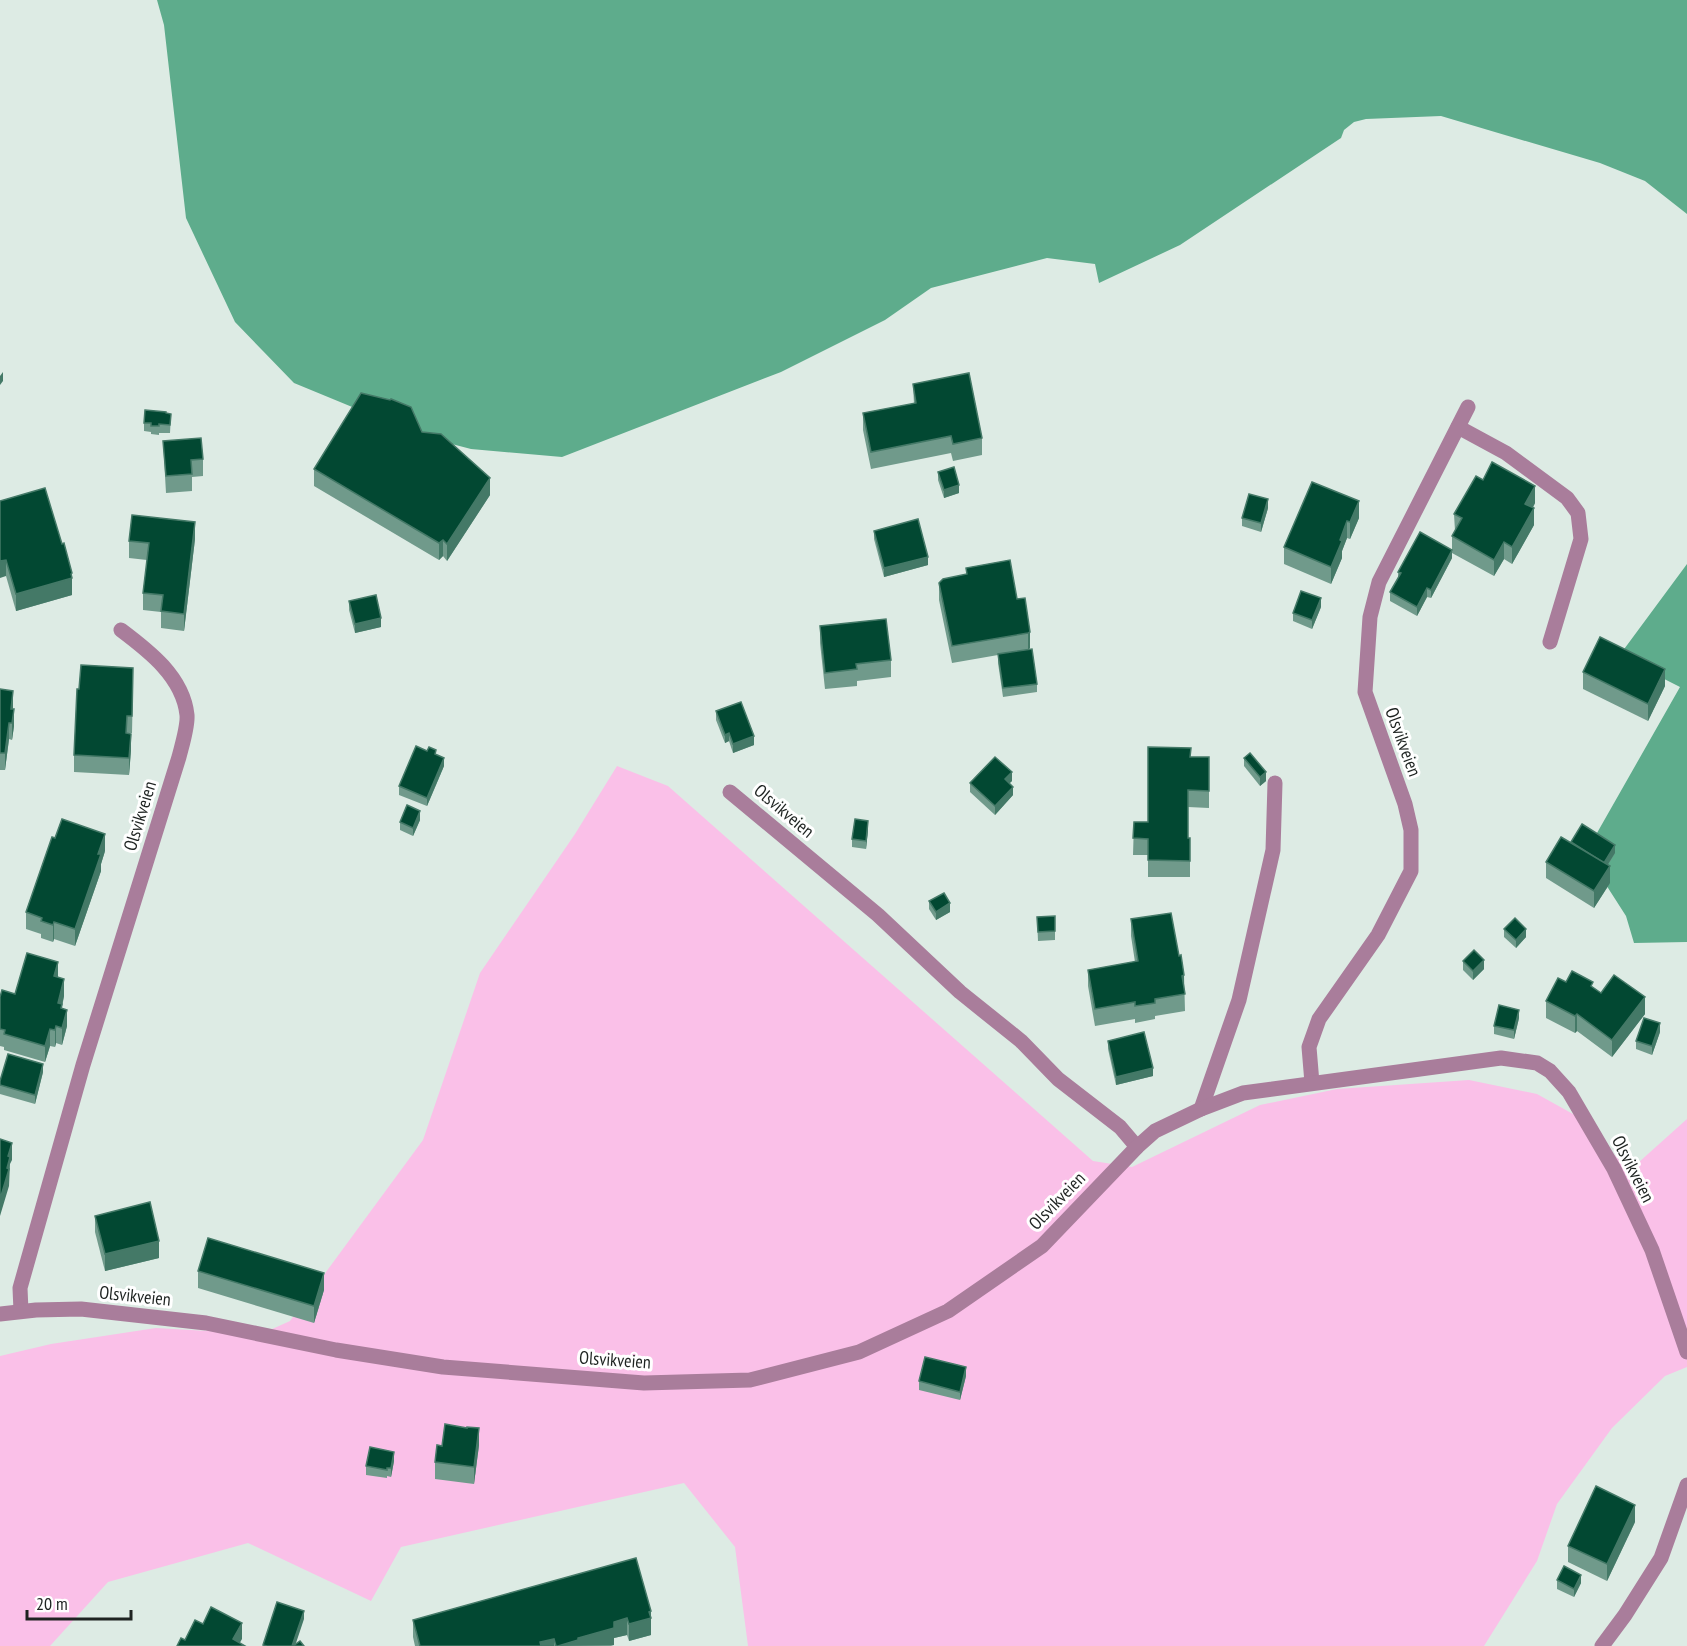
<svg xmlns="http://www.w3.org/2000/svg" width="1687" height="1646" font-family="'PT Sans Narrow',sans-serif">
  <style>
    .green { fill: #fac0e8 }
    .water { fill: #5eac8c }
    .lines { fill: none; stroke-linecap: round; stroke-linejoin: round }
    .minor { stroke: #a97d9b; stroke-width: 15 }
    .wall { fill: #709a8b }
    .shaded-wall { fill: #447967 }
    .building { fill: #024832; stroke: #447967; stroke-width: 1.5 }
    .labels { text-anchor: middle; stroke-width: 6; stroke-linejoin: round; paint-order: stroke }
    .street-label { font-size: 18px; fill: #1e2321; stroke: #fff }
  </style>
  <rect width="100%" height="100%" fill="#ddebe4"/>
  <!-- green -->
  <path class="green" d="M617 766 668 786 1093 1161 1132 1167 1260 1105 1337 1089 1469 1080 1537 1094 1582 1119 1629 1171 1687 1119V1367L1665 1376 1612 1428 1557 1504 1537 1561 1484 1646H748L735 1547 684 1483 401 1547 371 1601 248 1543 108 1582 50 1646H0V1356L51 1344 156 1328 261 1334 290 1321 423 1140 480 973 575 834Z"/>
  <!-- water -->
  <g class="water">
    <path d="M157 0H1687V214L1645 181 1600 163 1441 116 1366 119 1354 122 1344 130 1341 138 1180 245 1099 283 1095 264 1047 258 931 288 885 320 781 372 562 457 471 449 425 437 294 383 235 322 186 218 164 25Z"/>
    <path d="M1687 564V942L1634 943 1626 916 1601 877 1593 840 1680 687 1619 656Z"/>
  </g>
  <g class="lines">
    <!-- minor -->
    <g class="minor">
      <path d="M1458 427 1506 453 1567 498 1578 513 1581 539 1550 642"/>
      <path d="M730 792 878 915 960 992 1021 1041 1058 1079 1120 1127 1137 1147"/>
      <path d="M1312 1083 1309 1047 1319 1019 1378 935 1411 871V830L1405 804 1365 692 1370 617 1379 582 1468 407"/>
      <path d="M1201 1109 1239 1000 1273 850 1275 783"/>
      <path d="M21 1311 20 1288 83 1065 179 757C182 745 188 726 187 715 183 677 149 651 121 630"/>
      <path d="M0 1314 36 1310 81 1309 206 1323 336 1350 443 1367 644 1383 750 1380 859 1352 948 1311 1042 1246 1137 1147 1155 1131 1201 1109 1243 1093 1501 1058 1537 1063 1550 1071 1569 1092 1614 1169 1652 1250 1687 1352"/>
      <path d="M1602 1646 1625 1615 1661 1558 1687 1485"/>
    </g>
  </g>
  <!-- wall -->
  <g class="wall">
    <path d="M913 384 982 438V455L953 461 951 453 871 469 863 430V413L914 404Z"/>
    <path d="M166 413 171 414 170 433H159V435L151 434V432L144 431V423Z"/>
    <path d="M422 432 490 495 447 561 443 556 439 560 314 486V469Z"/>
    <path d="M163 441 203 459V476L192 477V491L166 493Z"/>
    <path d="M938 472 959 493 944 498 938 480Z"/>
    <path d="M1483 480 1535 503 1533 508 1534 525 1512 564 1504 559 1494 576 1452 553V558L1431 598 1427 597 1417 616 1390 601V592L1398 578V572L1452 550V536L1455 531 1454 514Z"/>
    <path d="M1312 482 1359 518 1350 539 1347 538 1342 551V558L1331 584 1284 564V547Z"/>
    <path d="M0 501 72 590V595L16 611 6 576Z"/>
    <path d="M1268 508 1261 532 1242 526V518Z"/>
    <path d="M874 531 928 565 884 577 874 539Z"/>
    <path d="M195 539 184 631 161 628V612L143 610V593L147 560 129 558V541Z"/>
    <path d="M966 568 1017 599 1025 598 1030 648 1028 650 1037 684V692L1003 697 998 663V655L952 663 939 600V583L966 575Z"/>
    <path d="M349 601 381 627 355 633 349 610Z"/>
    <path d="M1321 607 1312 629 1293 621V613Z"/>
    <path d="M820 626 891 660V677L857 681V686L825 689 820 643Z"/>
    <path d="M1583 672 1665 686 1648 721 1583 689Z"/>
    <path d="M133 685 132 733H127L131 750 129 775 74 772V755Z"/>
    <path d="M0 689 13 709 14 726 12 740 9 739 5 770H0Z"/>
    <path d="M716 711 754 745 733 753 729 741 725 743 716 720Z"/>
    <path d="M436 755 444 766 427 806 399 795V786Z"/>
    <path d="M1191 757H1209V808L1188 807V838H1190V877H1148V855H1133L1134 822H1148Z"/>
    <path d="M1244 758 1266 781 1260 786 1244 766Z"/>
    <path d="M1012 781 1009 783 1013 795 995 815 970 792V783Z"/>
    <path d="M420 820 413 836 400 830V822Z"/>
    <path d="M868 830 866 849 852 847V839Z"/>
    <path d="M1571 842 1615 853 1608 865 1610 883 1594 908 1546 878V862Z"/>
    <path d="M105 851 101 864V871L75 946 54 939 53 942 41 938V934L26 929V912Z"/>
    <path d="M929 901 950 912 936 920 929 909Z"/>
    <path d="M1037 917 1055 931V940L1038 941Z"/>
    <path d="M1131 919 1179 956 1184 975 1185 1011 1155 1016V1019L1135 1023V1019L1095 1026 1088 986V970L1135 962 1131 936Z"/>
    <path d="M1504 929 1526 937 1516 948 1504 937Z"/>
    <path d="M1463 961 1484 969 1473 980 1463 970Z"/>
    <path d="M58 977 64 996 62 1008 67 1026 62 1045 56 1043 55 1047 50 1046 45 1062 4 1050V1047L0 1046V997L15 994Z"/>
    <path d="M1566 982 1593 988 1601 993 1645 1014 1612 1057 1577 1031 1575 1033 1546 1018V1001Z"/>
    <path d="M1519 1018 1514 1039 1494 1034V1026Z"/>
    <path d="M1660 1032 1652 1055 1636 1049V1041Z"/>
    <path d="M1108 1041 1153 1076 1116 1085 1108 1049Z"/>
    <path d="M43 1072 35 1104 0 1094V1081Z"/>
    <path d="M95 1216 159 1258 105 1271 95 1232Z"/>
    <path d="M198 1271 324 1290 314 1323 198 1288Z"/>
    <path d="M966 1376 960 1400 919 1390V1381Z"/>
    <path d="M479 1445 474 1484 435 1479V1462L442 1446Z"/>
    <path d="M394 1461 391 1477 387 1476V1478L366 1475V1466Z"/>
    <path d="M1635 1522 1607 1581 1568 1562V1546Z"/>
    <path d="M1557 1580 1581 1583 1574 1597 1557 1589Z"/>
    <path d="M651 1611V1635L629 1641 627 1635 614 1638V1645L611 1646H415L413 1637V1620Z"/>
  </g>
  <!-- shaded-wall -->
  <g class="shaded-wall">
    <path d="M3 372V381L0 385V376Z"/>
    <path d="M490 478V495L447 561V544Z"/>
    <path d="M959 485V493L944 498V490Z"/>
    <path d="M1535 486V503L1525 521V504Z"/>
    <path d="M1268 499V508L1261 532V523Z"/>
    <path d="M1359 501V518L1350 539V522Z"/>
    <path d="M1534 508V525L1512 564V547Z"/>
    <path d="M1347 521V538L1342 551V558L1331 584V567L1340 540Z"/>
    <path d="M195 522V539L184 631V614Z"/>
    <path d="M443 540V556L439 560V543Z"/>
    <path d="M1504 542V559L1494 576V560Z"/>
    <path d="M1452 550V558L1431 598V590Z"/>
    <path d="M928 557V565L884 577V568Z"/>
    <path d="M6 560V576L0 578V561Z"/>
    <path d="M72 573V595L16 611V594Z"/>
    <path d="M1427 588V597L1417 616V607Z"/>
    <path d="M1321 598V607L1312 629V620Z"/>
    <path d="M381 618V627L355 633V624Z"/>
    <path d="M1030 632V648L1028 650V633Z"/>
    <path d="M1665 669V686L1648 721V704Z"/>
    <path d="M13 691V708L11 723V709Z"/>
    <path d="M14 709V726L12 740V723Z"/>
    <path d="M9 723V739L5 770V753Z"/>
    <path d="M729 733V741L725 743V735Z"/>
    <path d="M131 734V750L129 775V758Z"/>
    <path d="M754 736V745L733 753V744Z"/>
    <path d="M444 758V766L427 806V798Z"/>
    <path d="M1012 772V781L1005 788V779Z"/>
    <path d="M1266 772V781L1260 786V777Z"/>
    <path d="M1013 787V795L995 815V806Z"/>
    <path d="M420 811V820L413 836V828Z"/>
    <path d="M868 821V830L866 849V841Z"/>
    <path d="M105 834V851L101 864V871L75 946V929L98 854Z"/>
    <path d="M1615 845V853L1600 877V869Z"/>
    <path d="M1610 866V883L1594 908V891Z"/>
    <path d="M950 903V912L936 920V912Z"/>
    <path d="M54 922V939L53 942V925Z"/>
    <path d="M1526 929V937L1516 948V940Z"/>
    <path d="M1484 960V969L1473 980V971Z"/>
    <path d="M58 962V979L54 976Z"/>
    <path d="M1184 975V992L1182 976Z"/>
    <path d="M64 979V996L62 1005V1004V1021L58 1003Z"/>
    <path d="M1645 997V1014L1612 1057V1040Z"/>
    <path d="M67 1010V1026L62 1045V1028Z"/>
    <path d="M1519 1010V1018L1514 1039V1030Z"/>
    <path d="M1577 1014V1031L1575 1033V1016Z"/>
    <path d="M1660 1023V1032L1652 1055V1046Z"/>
    <path d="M56 1026V1043L55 1047V1030Z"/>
    <path d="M50 1029V1046L45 1062V1046Z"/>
    <path d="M43 1064V1072L35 1104V1095Z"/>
    <path d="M1153 1068V1076L1116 1085V1077Z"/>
    <path d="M12 1143V1160L10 1164 9 1186 0 1216V1199L8 1156Z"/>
    <path d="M159 1241V1258L105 1271V1254Z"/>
    <path d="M324 1273V1290L314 1323V1306Z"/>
    <path d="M966 1367V1376L960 1400V1392Z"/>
    <path d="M479 1428V1445L474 1484V1467Z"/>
    <path d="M394 1452V1461L391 1477V1468Z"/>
    <path d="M1635 1505V1522L1607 1581V1564Z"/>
    <path d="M1581 1575V1583L1574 1597V1589Z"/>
    <path d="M304 1611V1619L295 1646H292Z"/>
    <path d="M651 1611V1635L629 1641V1624Z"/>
    <path d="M627 1618V1635L614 1638V1645L558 1646 578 1638 614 1622Z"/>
    <path d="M242 1623V1639L238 1646 233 1639Z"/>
    <path d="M554 1639V1646H540V1642Z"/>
  </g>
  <!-- building -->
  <g class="building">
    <path d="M969 373 982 438 953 444 951 436 871 452 863 413 916 403 913 384Z"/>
    <path d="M361 393 390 400 391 399 411 407 422 432 441 434 490 478 447 544 443 540 439 543 314 469Z"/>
    <path d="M145 410 166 412V413L171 414 170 425 159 424V426H151V423H144Z"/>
    <path d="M201 438 203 459 191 460 192 474 166 476 163 441Z"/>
    <path d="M1492 462 1535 486 1525 504 1534 508 1512 547 1504 542 1494 560 1452 536 1462 518 1454 514 1476 476 1483 480Z"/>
    <path d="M954 467 959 485 944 490 938 472Z"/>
    <path d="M1312 482 1359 501 1350 522 1347 521 1340 540 1342 541 1331 567 1284 547Z"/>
    <path d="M45 488 62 544 64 543 72 573 71 574 72 578 16 594 6 560 0 561V501Z"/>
    <path d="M1249 494 1268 499 1261 523 1242 518Z"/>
    <path d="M132 515 195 522 184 614 161 611 163 595 143 593 149 543 129 541Z"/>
    <path d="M918 519 928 557 884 568 874 531Z"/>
    <path d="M1420 532 1452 550 1431 590 1427 588 1417 607 1390 592 1401 573 1398 572Z"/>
    <path d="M1010 560 1017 599 1025 598 1030 632 1028 633 952 646 939 583 943 579 967 574 966 568Z"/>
    <path d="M1301 591 1321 598 1312 620 1293 613Z"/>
    <path d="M376 595 381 618 355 624 349 601Z"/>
    <path d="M886 619 891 660 856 664 857 669 825 673 820 626Z"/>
    <path d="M1600 637 1665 669 1648 704 1583 672Z"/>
    <path d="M1032 649 1037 684 1003 688 998 654Z"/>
    <path d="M81 665 133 668 132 716H127L126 733 131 734 129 758 74 755 77 689H79Z"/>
    <path d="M0 689 13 691 11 709H14L12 723H9L5 753H0Z"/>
    <path d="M741 702 754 736 733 744 729 733 725 735 716 711Z"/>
    <path d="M416 746 427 751 429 747 436 750 435 754 444 758 427 798 399 786Z"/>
    <path d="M1148 747 1191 748 1190 757H1209V791L1188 790V838H1190V861L1148 860V839L1133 838 1134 822H1148Z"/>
    <path d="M1250 753 1266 772 1260 777 1244 758Z"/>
    <path d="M995 757 1012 772 1005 779 1013 787 995 806 970 783Z"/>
    <path d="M407 805 420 811 413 828 400 822Z"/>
    <path d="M62 819 105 834 98 854H101L75 929 54 922 53 925 41 921 42 918 26 912 52 837 55 838Z"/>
    <path d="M855 819 868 821 866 841 852 839Z"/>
    <path d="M1582 824 1615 845 1604 863 1571 842Z"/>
    <path d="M1561 837 1610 866 1594 891 1546 862Z"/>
    <path d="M944 893 950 903 936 912 929 901Z"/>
    <path d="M1171 913 1179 956 1181 955 1184 975 1182 976 1185 994 1155 999V1003L1135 1006V1002L1095 1009 1088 970 1138 961 1131 919Z"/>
    <path d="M1055 916V931L1038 932 1037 917Z"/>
    <path d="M1515 918 1526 929 1516 940 1504 929Z"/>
    <path d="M1474 950 1484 960 1473 971 1463 961Z"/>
    <path d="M27 953 58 962 54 976 64 979 58 1003 62 1004 61 1008 67 1010 62 1028 56 1026 55 1030 50 1029 45 1046 4 1034 5 1030 0 1029V997L2 990 15 994Z"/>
    <path d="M1572 971 1593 982 1591 986 1601 993 1614 975 1645 997 1612 1040 1577 1014 1575 1016 1546 1001 1558 978 1566 982Z"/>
    <path d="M1499 1005 1519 1010 1514 1030 1494 1026Z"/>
    <path d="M1644 1018 1660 1023 1652 1046 1636 1041Z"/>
    <path d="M1144 1032 1153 1068 1116 1077 1108 1041Z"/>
    <path d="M8 1054 43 1064 35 1095 0 1085V1081Z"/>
    <path d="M0 1139 12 1143 8 1156 10 1157 7 1168 9 1169 0 1199Z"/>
    <path d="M150 1202 159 1241 105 1254 95 1216Z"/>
    <path d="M208 1238 324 1273 314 1306 198 1271Z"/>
    <path d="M925 1357 966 1367 960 1392 919 1381Z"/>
    <path d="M445 1424 467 1428V1427L479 1428 474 1467 435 1462 437 1445 442 1446Z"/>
    <path d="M370 1447 394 1452 391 1468H387V1470L366 1466Z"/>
    <path d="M1596 1486 1635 1505 1607 1564 1568 1546Z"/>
    <path d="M636 1558 651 1611 649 1612 651 1618 629 1624 627 1618 614 1622V1628L578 1638V1640L558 1646H556L554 1639 540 1642 541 1646H420L413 1620Z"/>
    <path d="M1564 1566 1581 1575 1574 1589 1557 1580Z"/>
    <path d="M277 1602 304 1611 292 1646H267L263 1645Z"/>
    <path d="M211 1607 242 1623 233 1639 245 1646H177L181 1638 185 1640 195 1620 203 1624Z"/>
    <path d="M300 1641 304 1646H293Z"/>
  </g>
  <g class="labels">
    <!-- street labels -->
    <g class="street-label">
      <text transform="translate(1403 742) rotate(70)" y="6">Olsvikveien</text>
      <text transform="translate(784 811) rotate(40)" y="6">Olsvikveien</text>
      <text transform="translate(140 816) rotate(-73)" y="6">Olsvikveien</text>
      <text transform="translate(1633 1169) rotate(63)" y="6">Olsvikveien</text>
      <text transform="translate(1057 1201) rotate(-46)" y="6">Olsvikveien</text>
      <text transform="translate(135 1296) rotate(6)" y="6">Olsvikveien</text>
      <text transform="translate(615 1360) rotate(4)" y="6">Olsvikveien</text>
    </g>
  </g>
  <!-- scale -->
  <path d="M27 1610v9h104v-9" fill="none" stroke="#1e2321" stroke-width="3"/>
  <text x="36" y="1610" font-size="18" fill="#1e2321" stroke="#ffffff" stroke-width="4.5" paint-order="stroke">20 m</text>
</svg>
